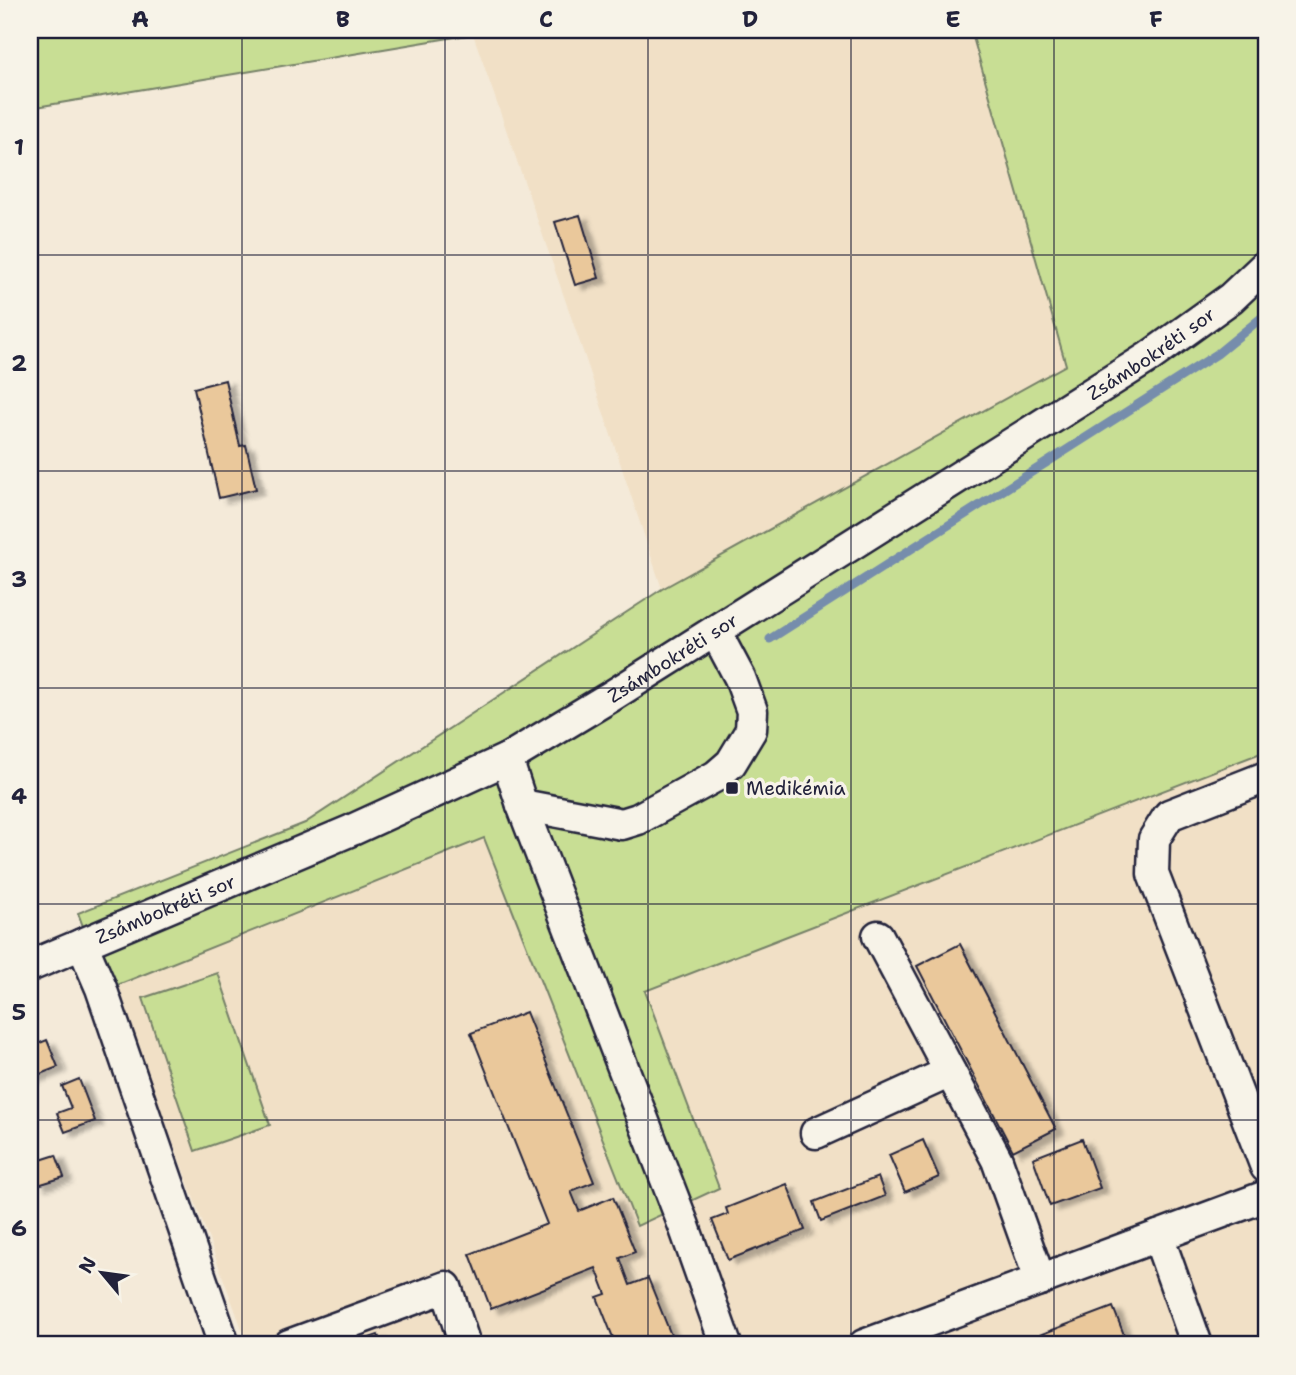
<svg xmlns="http://www.w3.org/2000/svg" width="1296" height="1375" font-family="'Shantell Sans',sans-serif">
  <style>
    .built { fill: #f1e0c6 }
    .green { fill: #c8de94; stroke: #758068; stroke-width: 2 }
    .lines { fill: none; stroke-linecap: round; stroke-linejoin: round }
    .stream { stroke: #768dac; stroke-width: 9 }
    .building { fill: #eac89b; stroke: #22223b; stroke-width: 2; filter: url(#shadow) }
    .minor-casing { stroke: #22223b; stroke-width: 35 }
    .minor { stroke: #f7f3e8; stroke-width: 30 }
    .grid { fill: none; stroke: #22223b; stroke-width: 2; stroke-opacity: 0.55 }
    .poi-dot { fill: #22223b; stroke: #f7f3e8; stroke-width: 2.5 }
    .labels { text-anchor: middle; stroke-width: 7; stroke-linejoin: round; paint-order: stroke }
    .street-label { font-size: 19px; fill: #22223b; stroke: #f7f3e8 }
    .poi-label { font-size: 19px; fill: #22223b; stroke: #f7f3e8; text-anchor: start }
    .neatline { fill: none; stroke: #22223b; stroke-width: 2.5 }
    .grid-label { font-size: 23px; text-anchor: middle; font-weight: bold; fill: #22223b }
  </style>
  <defs>
    <filter id="shadow"><feDropShadow dx="8" dy="4.5" stdDeviation="2" flood-color="#0004"/></filter>
  </defs>
  <rect width="100%" height="100%" fill="#f4ead9"/>
  <filter id="ink" filterUnits="userSpaceOnUse"><feTurbulence type="fractalNoise" baseFrequency=".0143" numOctaves="2"/><feDisplacementMap in="SourceGraphic" scale="14" xChannelSelector="R" yChannelSelector="G"/><feConvolveMatrix kernelMatrix="1 2 1 2 8 2 1 2 1" color-interpolation-filters="sRGB"/></filter>
  <g filter="url(#ink)">
    <!-- built -->
    <g class="built">
      <path d="M484 30H971L1066 365 662 589 586 360 473 34Z"/>
      <path d="M1266 751V1345H248L115 986 484 837 637 1226 719 1188 645 991Z"/>
    </g>
    <!-- green -->
    <g class="green">
      <path d="M30 30H484L473 34 30 108Z"/>
      <path d="M971 30H1266V751L645 991 719 1188 637 1226 484 838 115 986 101 974 78 913 305 823 662 589 1066 365Z"/>
      <path d="M218 973 270 1125 195 1151 143 998Z"/>
    </g>
    <g class="lines">
      <!-- stream -->
      <path class="stream" d="M770 639 1217 354 1266 314"/>
    </g>
    <!-- building -->
    <g class="building">
      <path d="M580 215 599 278 575 285 555 222Z"/>
      <path d="M225 380 240 446 246 445 256 489 219 498 194 388Z"/>
      <path d="M960 944 1056 1129 1013 1151 917 966Z"/>
      <path d="M526 1012 594 1182 571 1191 579 1211 613 1197 635 1252 620 1258 630 1285 648 1278 675 1345H616L597 1297 606 1294 596 1268 491 1309 470 1254 547 1224 471 1033Z"/>
      <path d="M47 1040 58 1067 30 1078V1047Z"/>
      <path d="M79 1079 95 1121 65 1132 57 1113 71 1108 62 1086Z"/>
      <path d="M1082 1139 1100 1188 1050 1206 1033 1158Z"/>
      <path d="M923 1140 939 1177 905 1192 889 1155Z"/>
      <path d="M56 1155 64 1177 38 1185 31 1163Z"/>
      <path d="M878 1177 885 1196 821 1221 814 1202Z"/>
      <path d="M787 1184 805 1230 728 1260 712 1220 728 1214 726 1208Z"/>
      <path d="M1113 1307 1128 1345H1013Z"/>
      <path d="M378 1335 382 1345H349Z"/>
    </g>
    <g class="lines">
      <defs>
        <g id="minor">
          <path d="M507 759 522 805 684 1226 726 1345"/>
          <path d="M1266 777 1169 815 1154 839 1153 874 1266 1167"/>
          <path d="M522 805 622 824 638 819 716 776 731 763 751 730 752 711 740 678 715 631"/>
          <path d="M878 936 997 1160 1040 1280"/>
          <path d="M82 944 101 988 224 1345"/>
          <path id="s1" d="M30 966 352 830 507 759 610 697 1149 357 1231 298 1266 265"/>
          <path d="M816 1133 950 1072"/>
          <path d="M1158 1236 1197 1345"/>
          <path d="M289 1345 446 1287 465 1345"/>
          <path d="M864 1345 1266 1196"/>
        </g>
      </defs>
      <!-- minor casing -->
      <use href="#minor" class="minor-casing"/>
      <!-- minor -->
      <use href="#minor" class="minor"/>
    </g>
  </g>
  <!-- grid -->
  <path class="grid" d="M242 30V1345M445 30V1345M648 30V1345M851 30V1345M1054 30V1345M30 255H1266M30 471H1266M30 688H1266M30 904H1266M30 1120H1266"/>
  <!-- markers -->
  <rect class="poi-dot" x="725" y="781" width="14" height="14" rx="3.5"/>
  <g class="labels">
    <!-- street labels -->
    <g class="street-label">
      <text dy="7" stroke="none"><textPath href="#s1" startOffset="1281">Zsámbokréti sor</textPath></text>
      <text dy="7" stroke="none"><textPath href="#s1" startOffset="714">Zsámbokréti sor</textPath></text>
      <text dy="7" stroke="none"><textPath href="#s1" startOffset="147">Zsámbokréti sor</textPath></text>
    </g>
    <!-- poi labels -->
    <g class="poi-label">
      <text x="746" y="795">Medikémia</text>
    </g>
  </g>
  <!-- margin -->
  <rect width="1296" height="1375" fill="none" stroke="#f7f3e8" stroke-width="77"/>
  <!-- north arrow -->
  <g transform="translate(102 1273) rotate(299)" stroke="#f7f3e8" stroke-width="5" paint-order="stroke">
  <path d="M0-5L12 26L0 18L-12 26Z" fill="#22223b"/>
  <text y="-10" font-size="19" font-weight="bold" text-anchor="middle" fill="#22223b">N</text>
  </g>
  <rect x="38" y="38" width="1220" height="1298" class="neatline"/>
  <g class="grid-label">
    <text x="140" y="27">A</text>
    <text x="343" y="27">B</text>
    <text x="546" y="27">C</text>
    <text x="750" y="27">D</text>
    <text x="953" y="27">E</text>
    <text x="1156" y="27">F</text>
    <text x="19" y="155">1</text>
    <text x="19" y="371">2</text>
    <text x="19" y="587">3</text>
    <text x="19" y="804">4</text>
    <text x="19" y="1020">5</text>
    <text x="19" y="1236">6</text>
  </g>
</svg>
